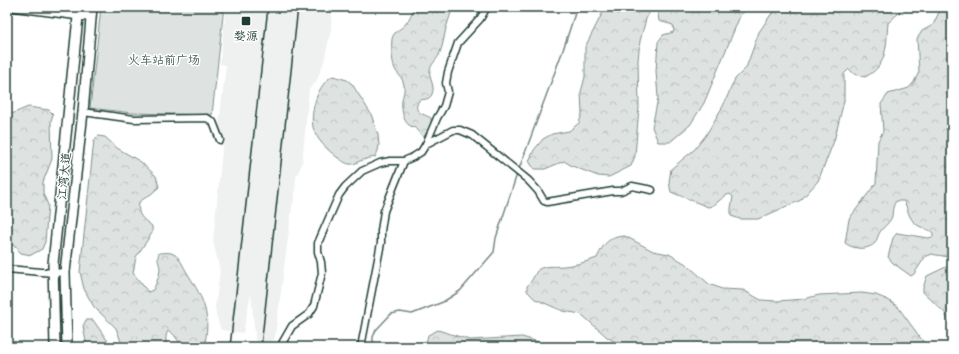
<svg xmlns="http://www.w3.org/2000/svg" width="959" height="354" font-family="Dekko,'LXGW WenKai TC',sans-serif">
  <style>
    .built { fill: #eef1f0 }
    .green { fill: #dee3e2; stroke: #7e908b }
    .forest { fill: url(#forest-crowns); stroke: #7e908b }
    .lines { fill: none; stroke-linecap: round; stroke-linejoin: round }
    .stream { stroke: #758883; stroke-width: 1.5 }
    .minor-casing { stroke: #1f3d34; stroke-width: 9 }
    .major-casing { stroke: #1f3d34; stroke-width: 11 }
    .highway-casing { stroke: #1f3d34; stroke-width: 12 }
    .minor { stroke: #fff; stroke-width: 6 }
    .major { stroke: #fff; stroke-width: 8 }
    .highway { stroke: #fff; stroke-width: 9 }
    .rail { stroke: #1f3d34; stroke-width: 1.5 }
    .poi-dot { fill: #1f3d34; stroke: #fff; stroke-width: 1.5 }
    .labels { text-anchor: middle; stroke-width: 3; stroke-linejoin: round; paint-order: stroke }
    .poi-label { font-size: 12px; fill: #1f3d34; stroke: #fff }
    .park-label { font-size: 12px; fill: #455e57; stroke: #fff }
    .street-label { font-size: 12px; fill: #1f3d34; stroke: #fff }
  </style>
  <defs>
    <pattern id="forest-crowns" width="20" height="18" patternUnits="userSpaceOnUse"><rect width="20" height="18" fill="#dee3e2"/><path d="M2 6a3 3 0 1 1 6 0M12 15a3 3 0 1 1 6 0" fill="none" stroke="#bec4c2"/></pattern>
  </defs>
  <rect width="100%" height="100%" fill="#fff"/>
  <filter id="ink" filterUnits="userSpaceOnUse"><feTurbulence type="fractalNoise" baseFrequency=".025" numOctaves="2"/><feDisplacementMap in="SourceGraphic" scale="8" xChannelSelector="R" yChannelSelector="G"/><feConvolveMatrix kernelMatrix="1 2 1 2 8 2 1 2 1" color-interpolation-filters="sRGB"/></filter>
  <g filter="url(#ink)">
    <!-- built -->
    <path class="built" d="M226 7H332L331 30 324 61 316 82 309 89 302 164 296 177 295 196 292 207 275 337 270 347H256L251 293 243 333 221 330 216 315 215 307 220 271 213 241 223 141 222 134 219 124 226 65 220 64Z"/>
    <!-- green -->
    <path class="green" d="M101 7H224L212 115 133 113 90 108Z"/>
    <!-- forest -->
    <g class="forest">
      <path d="M414 7H452C451 15 448 21 446 28 444 37 443 46 439 55 436 61 431 64 430 70 428 79 436 85 432 94 430 100 424 99 419 100 412 113 422 113 431 118 432 124 429 134 423 137L414 127C403 126 401 109 402 100 403 95 405 90 404 85 403 79 400 76 396 71 392 66 391 45 392 39 394 31 399 30 404 26 409 20 412 14 414 7Z"/>
      <path d="M608 7H652L646 19 640 41 638 60 639 107 635 156 631 166 609 177 598 176 572 166 564 161 545 169H534L529 161 534 150 543 139 552 134 569 131 579 123 582 114 581 92 585 77V47L603 12Z"/>
      <path d="M657 7H752L745 10 740 16 704 103 690 125 670 142H658L652 127 658 98 656 71 658 42 663 35 674 32 673 25 659 21Z"/>
      <path d="M776 7H905L888 23C886 45 888 66 865 77L854 74 849 69 844 74V101L834 141 818 181 801 200 758 219H740L731 216V208L733 197 730 194C721 196 717 206 708 207L671 192 669 182 671 169 695 149 706 135 723 106 735 79 746 68 759 32Z"/>
      <path d="M952 7V330L945 313 923 292V288L927 276 948 266 950 263 949 258C944 255 938 256 932 254L925 257 914 274 911 276 893 263 888 257 893 238 897 233 928 238 933 237V233C929 229 926 230 921 227 909 222 909 212 904 201H896C892 207 893 211 892 216 890 223 884 226 880 232 878 235 877 240 875 243 867 251 853 249 845 243L849 219 876 183 878 141 883 131 881 104 888 94 909 88 914 82 919 72 917 39 922 31 933 25 940 10Z"/>
      <path d="M333 76 347 80 352 84 371 114 378 135 379 145 378 151 375 157C370 158 365 159 360 161 357 162 355 164 352 164 347 165 343 161 338 158 329 151 316 140 313 127 310 111 318 83 333 76Z"/>
      <path d="M28 107 49 110 53 114 51 121 52 159 43 182V193L48 205 45 242 42 249 31 255 21 253 7 239V116Z"/>
      <path d="M98 136 105 137 117 148 141 162 156 176 159 187 151 194 139 202C137 216 142 218 152 226V233L136 257 133 273 148 292 153 290C156 284 159 277 160 270 160 263 156 260 159 253 162 253 167 252 171 253 179 255 182 264 186 271 202 297 211 311 205 343 200 347 197 347 190 347 177 347 177 333 168 331 165 336 165 342 169 347H123L116 328 94 307 84 289 80 272 94 140Z"/>
      <path d="M625 236 653 251 669 254 686 264 709 284 722 289 743 290 761 300 776 301 791 300 804 299 819 295 862 293 876 295 888 300 898 307 927 347H624L607 337 581 314 563 311 535 299 527 291V286C533 281 535 272 539 269 546 265 556 267 564 266 576 265 586 262 597 258 604 243 608 237 625 236Z"/>
      <path d="M86 320H93L112 347H87L83 326Z"/>
      <path d="M438 330 470 340 522 337 539 342 549 347H425L428 335Z"/>
    </g>
    <g class="lines">
      <!-- stream -->
      <g class="stream">
        <path d="M519 169 563 50 577 7"/>
        <path d="M376 347 373 343V337L376 330 391 314 400 312 412 314 443 302 460 291 494 252 496 238 517 174"/>
      </g>
      <defs>
        <g id="minor">
          <path d="M83 112 134 119 207 118 213 122 220 140"/>
          <path d="M426 144 437 118 444 106 448 92 446 83 448 72 458 43 480 19 487 7"/>
          <path d="M7 269 53 273 65 272"/>
          <path d="M280 347 292 326 309 314 314 306 322 273 321 262 318 252V243L339 195 345 187 362 171 380 163 390 161H404L413 157 421 152 426 144 453 130H460L472 135 528 180 538 191 544 201 547 202 613 191H621L632 186 652 190"/>
          <path d="M361 347 381 243V231L384 211 404 161"/>
        </g>
        <g id="major">
          <path d="M15 7 91 17"/>
          <path d="M73 7 92 9"/>
        </g>
        <g id="highway">
          <path d="M55 347 53 264 79 7"/>
          <path d="M67 347 65 272 83 112 92 7"/>
        </g>
      </defs>
      <!-- minor casing -->
      <use href="#minor" class="minor-casing"/>
      <!-- major casing -->
      <use href="#major" class="major-casing"/>
      <!-- highway casing -->
      <use href="#highway" class="highway-casing"/>
      <!-- minor -->
      <use href="#minor" class="minor"/>
      <!-- major -->
      <use href="#major" class="major"/>
      <!-- highway -->
      <use href="#highway" class="highway"/>
      <!-- rail -->
      <g class="rail">
        <path d="M230 347 268 7"/>
        <path d="M261 347 298 7"/>
      </g>
    </g>
  </g>
  <!-- markers -->
  <rect class="poi-dot" x="241" y="16" width="10" height="10" rx="2"/>
  <g class="labels">
    <!-- poi labels -->
    <g class="poi-label">
      <text x="246" y="40">婺源</text>
    </g>
    <!-- park labels -->
    <g class="park-label">
      <text x="164" y="64">火车站前广场</text>
    </g>
    <!-- street labels -->
    <g class="street-label">
      <text transform="translate(64 176) rotate(-84)" y="4">江湾大道</text>
    </g>
  </g>
  <!-- margin -->
  <rect width="959" height="354" fill="none" stroke="#fff" stroke-width="24"/>
  <rect x="12" y="12" width="935" height="330" fill="none" stroke="#1f3d34" stroke-width="1.5" filter="url(#ink)"/>
</svg>
